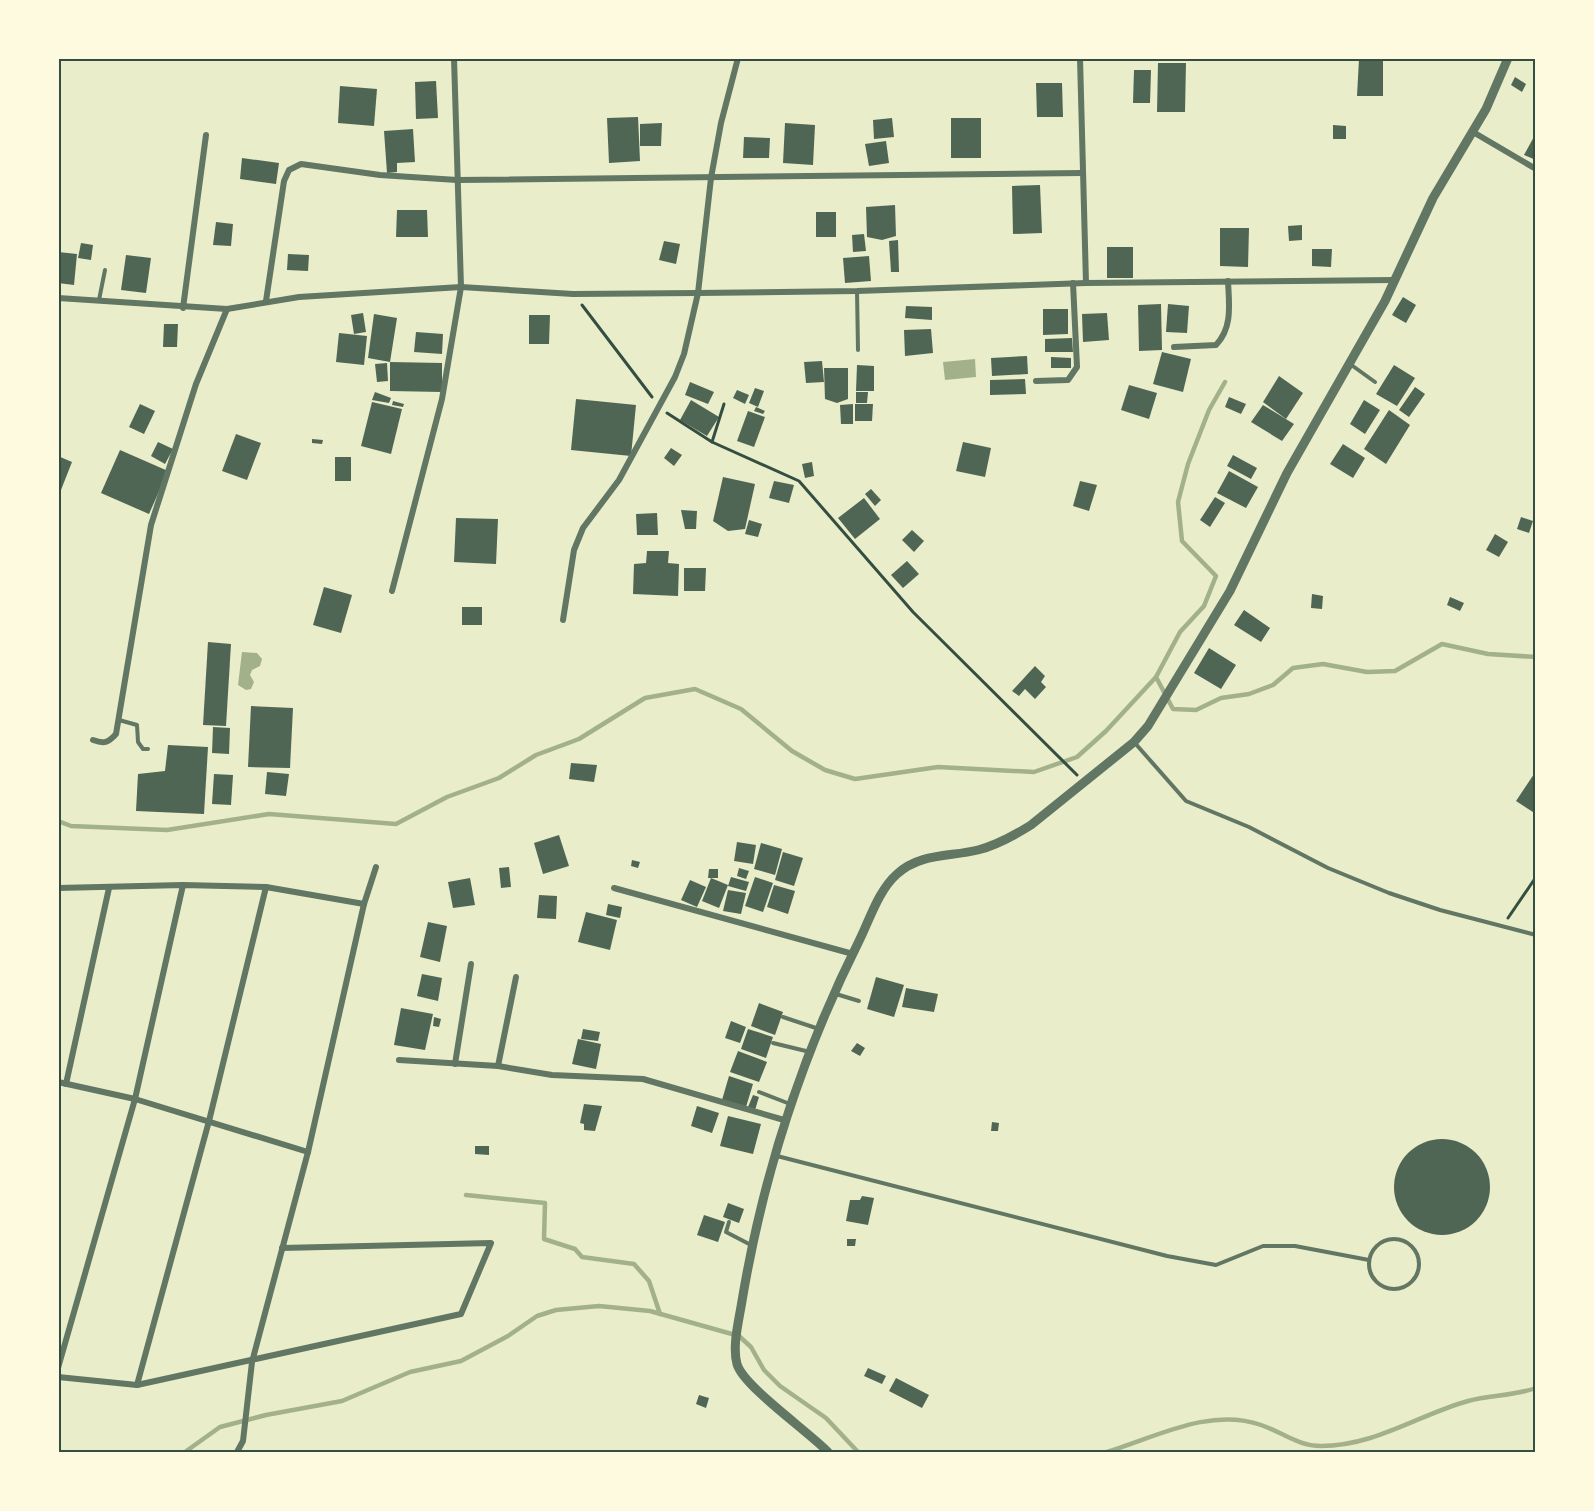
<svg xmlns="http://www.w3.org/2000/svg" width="1594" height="1511" font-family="Roboto,sans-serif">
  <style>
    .water { fill: #a3b18a }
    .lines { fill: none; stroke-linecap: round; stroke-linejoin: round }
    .stream { stroke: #a3b18a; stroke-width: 4.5 }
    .building { fill: #4f6655 }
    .path { stroke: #344e41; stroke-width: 3 }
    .service { stroke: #617663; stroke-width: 4 }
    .minor { stroke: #617663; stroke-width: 6 }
    .tertiary { stroke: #617663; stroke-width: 9 }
    .neatline { fill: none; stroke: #344e41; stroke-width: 2 }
  </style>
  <rect width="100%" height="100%" fill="#e9edc9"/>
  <!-- water -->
  <g class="water">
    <path d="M975 359 976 377 945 380 943 362Z"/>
    <path d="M242 652 257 653 262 659 260 666 252 670 250 675 254 682 251 689 246 690 238 685Z"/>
  </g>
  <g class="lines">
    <!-- stream -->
    <g class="stream">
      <path d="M1225 382 1209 410 1188 464 1178 502 1182 541 1216 576 1204 606 1180 632 1156 677 1173 709 1196 710 1221 698 1249 694 1273 685 1293 668 1323 664 1367 672 1395 671 1442 644 1488 654 1536 657"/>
      <path d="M58 821 71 826 167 830 269 814 396 824 447 797 499 778 536 755 579 739 645 698 695 689 741 709 792 751 825 770 855 779 938 767 1034 772 1077 757 1106 731 1156 677"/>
      <path d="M466 1195 545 1203 544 1239 575 1249 582 1257 634 1264 649 1281 660 1314"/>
      <path d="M185 1452 220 1427 266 1415 342 1401 410 1372 461 1361 508 1336 537 1316 556 1310 599 1306 650 1311 739 1336 751 1347 764 1370 780 1386 826 1418 858 1452"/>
      <path d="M1107 1452C1156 1437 1210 1407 1261 1425 1282 1432 1298 1446 1321 1446 1375 1446 1418 1415 1468 1401 1491 1395 1514 1396 1536 1388"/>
    </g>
  </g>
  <!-- building -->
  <g class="building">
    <path d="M1383 58V96H1357L1359 59Z"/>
    <path d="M1158 63H1186L1185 112H1157Z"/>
    <path d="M1134 70H1151L1150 103H1133Z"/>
    <path d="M1515 77 1526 84 1522 92 1511 85Z"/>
    <path d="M436 81 438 118 416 119 415 82Z"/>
    <path d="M1036 83H1062L1063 117H1037Z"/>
    <path d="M340 86 377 89 374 126 338 123Z"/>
    <path d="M638 117 640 161 609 163 607 118Z"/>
    <path d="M892 118 894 137 874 139 873 120Z"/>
    <rect x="951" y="118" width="30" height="40"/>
    <path d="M662 123 661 146H640V124Z"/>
    <path d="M785 123 815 125 813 165 783 163Z"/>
    <path d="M1333 125 1346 126V139H1333Z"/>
    <path d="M413 129 415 162 397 163V172L387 173 384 131Z"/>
    <path d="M1536 133V160L1524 155Z"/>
    <path d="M744 137 770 138 769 158H743Z"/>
    <path d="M886 141 889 163 869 166 865 144Z"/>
    <path d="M242 158 279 163 276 184 240 179Z"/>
    <path d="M1040 185 1042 233 1013 234 1012 186Z"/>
    <path d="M895 205 896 236 882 240 867 237 866 207Z"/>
    <path d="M397 210H427L428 237H396Z"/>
    <rect x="816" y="212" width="20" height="25"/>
    <path d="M216 222 233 224 231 246 213 245Z"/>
    <path d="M1302 225V240L1289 241 1288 226Z"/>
    <path d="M1220 228H1249L1248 267 1220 266Z"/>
    <path d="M864 234 866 251 853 252 852 235Z"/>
    <path d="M898 240 899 272H891L889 241Z"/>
    <path d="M664 241 680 244 676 264 659 260Z"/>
    <path d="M81 243 93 245 91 260 78 258Z"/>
    <rect x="1107" y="247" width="26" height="31"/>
    <path d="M1312 249H1332L1331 267 1312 266Z"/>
    <path d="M58 252 77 254 74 285 58 283Z"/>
    <path d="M288 254 309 255 308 271 287 270Z"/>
    <path d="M126 255 151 258 146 293 121 290Z"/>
    <path d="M869 256 871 281 845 283 843 258Z"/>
    <path d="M1403 297 1416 305 1406 323 1392 315Z"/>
    <path d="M1161 304 1162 350 1139 351 1138 305Z"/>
    <path d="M1168 304 1189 306 1187 333 1166 332Z"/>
    <path d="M906 306 932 307V320L905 318Z"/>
    <path d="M1043 309H1068V334L1043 335Z"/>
    <path d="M363 313 366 332 354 334 351 315Z"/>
    <path d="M1107 313 1109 340 1083 342 1082 314Z"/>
    <path d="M374 314 397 318 390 362 368 358Z"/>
    <path d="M529 315H550L549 344H529Z"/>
    <path d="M164 324H178L177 347H163Z"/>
    <path d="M931 329 933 353 905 356 904 330Z"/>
    <path d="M416 332 443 334 442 354 414 352Z"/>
    <path d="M339 333 367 336 364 365 336 362Z"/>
    <path d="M1072 338 1073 352H1045V339Z"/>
    <path d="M1162 352 1191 359 1183 392 1153 384Z"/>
    <path d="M1027 356 1028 374 992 376 991 358Z"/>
    <path d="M1051 357 1071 358V368H1051Z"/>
    <path d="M822 361 824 382 806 383 804 362Z"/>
    <path d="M390 362 442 363V392L390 391Z"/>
    <path d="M387 363 388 381 377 382 375 364Z"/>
    <path d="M857 365 874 366V391H856Z"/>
    <path d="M1394 365 1415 378 1397 406 1376 394Z"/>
    <path d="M824 368H848V399L837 403 825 399Z"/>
    <path d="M1279 376 1303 393 1286 419 1263 402Z"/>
    <path d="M1025 379 1026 394 990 395V380Z"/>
    <path d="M690 382 714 392 708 404 685 395Z"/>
    <path d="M1129 385 1157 393 1149 419 1121 410Z"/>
    <path d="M1415 387 1425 394 1409 417 1399 410Z"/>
    <path d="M755 388 764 391 758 407 749 403Z"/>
    <path d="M737 390 749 395 745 404 733 398Z"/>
    <path d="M375 392 391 398 389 403 372 400Z"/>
    <path d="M856 392H868L867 403H856Z"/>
    <path d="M1229 397 1246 404 1241 414 1225 407Z"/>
    <path d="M576 399 636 405 631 456 571 450Z"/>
    <path d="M691 400 719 417 707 436 680 420Z"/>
    <path d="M1364 400 1380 410 1365 434 1350 424Z"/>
    <path d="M393 401 404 404 403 407 392 405Z"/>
    <path d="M372 402 402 409 391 454 361 446Z"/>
    <path d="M140 404 155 411 144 434 129 427Z"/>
    <path d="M853 404V424H841L840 405Z"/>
    <path d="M855 404H873L872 421H855Z"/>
    <path d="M1263 405 1294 424 1282 441 1251 422Z"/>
    <path d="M756 407 765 411 763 414 754 411Z"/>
    <path d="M1389 410 1410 425 1386 464 1364 449Z"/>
    <path d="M748 411 765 417 754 447 737 441Z"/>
    <path d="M236 434 261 443 247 480 222 471Z"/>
    <path d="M312 439 323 440 322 444 312 443Z"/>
    <path d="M158 442 173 449 165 464 151 456Z"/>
    <path d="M963 442 991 448 985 477 956 471Z"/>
    <path d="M1343 444 1365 458 1353 478 1330 464Z"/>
    <path d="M671 448 682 455 674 466 664 458Z"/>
    <path d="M120 450 168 471 149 514 101 493Z"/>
    <path d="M1233 455 1257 468 1251 479 1227 466Z"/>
    <path d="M58 456 72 462 59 495H58Z"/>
    <rect x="335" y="457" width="16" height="24"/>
    <path d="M812 462 814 476 805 478 802 464Z"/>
    <path d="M1229 471 1258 487 1246 508 1217 493Z"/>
    <path d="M723 477 755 484 745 529 728 531 713 521Z"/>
    <path d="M774 481 794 485 789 503 769 498Z"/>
    <path d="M1080 481 1097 485 1089 511 1073 506Z"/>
    <path d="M871 489 881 500 875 506 865 494Z"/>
    <path d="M1215 497 1225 503 1210 527 1200 520Z"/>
    <path d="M864 498 880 519 855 539 838 518Z"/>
    <path d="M681 510 697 511 696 529H685Z"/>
    <path d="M657 513 658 535H637L636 514Z"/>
    <path d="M1521 517 1533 521 1529 533 1517 529Z"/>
    <path d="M456 518 498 519 496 564 454 562Z"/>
    <path d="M749 520 762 524 758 537 745 534Z"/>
    <path d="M912 530 924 541 914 552 902 540Z"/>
    <path d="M1495 534 1508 542 1499 557 1486 550Z"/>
    <path d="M647 551H669L668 563 679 564 678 596 633 594 634 564 646 563Z"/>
    <path d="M907 561 919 574 903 588 891 575Z"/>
    <path d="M684 568H706L705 591H684Z"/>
    <path d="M324 587 352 595 341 633 313 625Z"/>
    <path d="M1312 594 1323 596 1322 609 1311 608Z"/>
    <path d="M1450 597 1464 603 1460 611 1447 605Z"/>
    <rect x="462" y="607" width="20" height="18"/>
    <path d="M1244 610 1270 628 1261 642 1234 625Z"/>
    <path d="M208 642 231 644 226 726 203 725Z"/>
    <path d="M1209 648 1236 665 1221 689 1194 673Z"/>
    <path d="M1035 666 1045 676 1041 682 1046 687 1035 699 1025 689 1019 696 1012 691Z"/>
    <path d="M251 706 293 708 290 768 248 767Z"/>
    <path d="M213 727 230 728 229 754 212 753Z"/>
    <path d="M168 745 208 747 204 814 136 811 138 774 165 771Z"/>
    <path d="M571 763 597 765 594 782 569 779Z"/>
    <path d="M1536 771V814L1516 801Z"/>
    <path d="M267 772 289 774 286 796 265 794Z"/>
    <path d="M214 774 233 775 231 805 212 804Z"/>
    <path d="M559 835 569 866 543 874 534 843Z"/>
    <path d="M737 842 756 845 753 864 734 861Z"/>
    <path d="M761 843 782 849 775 875 754 869Z"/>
    <path d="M783 852 803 858 794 886 775 880Z"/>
    <path d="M632 860 640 862 638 868 631 866Z"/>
    <path d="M509 867 511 887 501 888 499 868Z"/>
    <path d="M739 868 749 871 746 879 737 876Z"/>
    <path d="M709 869H718V878H708Z"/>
    <path d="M731 877 749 882 746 891 728 886Z"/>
    <path d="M755 877 773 883 763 912 745 906Z"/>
    <path d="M470 878 475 905 453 908 448 882Z"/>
    <path d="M711 878 728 885 719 908 702 901Z"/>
    <path d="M690 880 706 887 697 907 681 900Z"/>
    <path d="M774 885 795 891 788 914 767 907Z"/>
    <path d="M728 890 746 893 741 914 723 911Z"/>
    <path d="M539 895 557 896 556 919 537 918Z"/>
    <path d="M608 904 622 907 620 918 606 915Z"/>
    <path d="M586 912 617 920 610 950 578 942Z"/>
    <path d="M428 922 447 926 440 962 420 957Z"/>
    <path d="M422 974 442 978 438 1001 417 996Z"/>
    <path d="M876 977 904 985 894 1017 867 1009Z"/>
    <path d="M906 988 938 994 934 1012 902 1007Z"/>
    <path d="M759 1003 783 1012 775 1035 751 1026Z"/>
    <path d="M401 1008 433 1014 425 1050 394 1045Z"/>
    <path d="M434 1017 441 1019 439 1027 433 1026Z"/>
    <path d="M731 1021 746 1027 740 1043 725 1038Z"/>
    <path d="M583 1029 600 1032 598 1041 581 1039Z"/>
    <path d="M748 1029 773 1037 766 1058 741 1049Z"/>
    <path d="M578 1039 601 1044 596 1069 572 1064Z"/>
    <path d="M857 1043 865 1048 860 1056 851 1051Z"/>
    <path d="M738 1051 767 1062 759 1082 730 1072Z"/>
    <path d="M729 1076 753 1084 746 1107 722 1100Z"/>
    <path d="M753 1095 759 1097 755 1110 748 1107Z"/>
    <path d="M584 1104 602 1106 595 1131 584 1130V1124L580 1123Z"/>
    <path d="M697 1106 719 1113 712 1133 691 1126Z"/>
    <path d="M728 1116 761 1124 753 1154 720 1146Z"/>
    <path d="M992 1122 999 1123 998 1131H991Z"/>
    <circle cx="1442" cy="1187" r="48"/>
    <path d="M475 1146H489V1155L475 1154Z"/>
    <path d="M862 1196 874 1198 868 1225 846 1221 850 1200H860Z"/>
    <path d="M728 1203 744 1209 739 1223 723 1217Z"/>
    <path d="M704 1215 725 1222 718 1242 697 1235Z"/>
    <path d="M847 1239H856L855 1246H847Z"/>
    <path d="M868 1368 886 1376 882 1384 864 1376Z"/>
    <path d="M896 1378 929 1395 922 1408 889 1391Z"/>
    <path d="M699 1395 709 1398 706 1408 696 1404Z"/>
  </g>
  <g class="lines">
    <!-- path -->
    <g class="path">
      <path d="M582 305 652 397"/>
      <path d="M667 413 712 442 799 481 913 612 1077 775"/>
      <path d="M712 442 724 404"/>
      <path d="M1508 918 1536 877"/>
    </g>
    <!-- service -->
    <g class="service">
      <path d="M857 291 858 350"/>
      <path d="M99 300 105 270"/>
      <path d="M1350 364 1375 382"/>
      <path d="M119 720 137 725 138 742 143 749H148"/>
      <path d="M1134 742 1186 801 1249 827 1328 868 1389 893 1440 910 1536 935"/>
      <path d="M836 994 859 1001"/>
      <path d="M783 1017 819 1029"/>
      <path d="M773 1043 810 1052"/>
      <path d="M759 1092 790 1104"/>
      <path d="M777 1156 1167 1256 1216 1265 1263 1246H1295L1369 1260"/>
      <path d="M729 1222 726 1232 751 1245"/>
      <circle cx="1394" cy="1264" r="25"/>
    </g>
    <!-- minor -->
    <g class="minor">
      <path d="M1080 58 1086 283"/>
      <path d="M1473 132 1536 169"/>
      <path d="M58 298 227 309 299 297 461 287 573 294 698 293 857 291 1086 283 1395 280"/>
      <path d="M266 301 284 181 289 170 301 164 380 175 457 180 1082 173"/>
      <path d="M183 308 206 135"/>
      <path d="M1174 347 1216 345C1233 327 1229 304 1228 281"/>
      <path d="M1036 381 1068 380 1077 367 1073 283"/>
      <path d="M392 591 442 399 461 287 454 58"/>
      <path d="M563 620 574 550 583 528 619 480 675 377 684 354 698 293 711 178 721 123 738 58"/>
      <path d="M93 740C104 744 108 743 116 734L151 525 196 384 227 309"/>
      <path d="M58 888 183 885 266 887 364 904"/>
      <path d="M614 888 853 954"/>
      <path d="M399 1060 498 1066 552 1075 643 1079 784 1120"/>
      <path d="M455 1064 471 964"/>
      <path d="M498 1066 516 977"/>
      <path d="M58 1082 135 1099 308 1152"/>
      <path d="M66 1084 109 888"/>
      <path d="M58 1368 135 1099 183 885"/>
      <path d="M58 1377 137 1385 461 1314 491 1243 282 1248"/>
      <path d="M137 1385 209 1121 266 887"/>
      <path d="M237 1452 243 1441 252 1362 308 1152 364 904 376 867"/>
    </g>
    <!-- tertiary -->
    <path class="tertiary" d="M828 1452C809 1432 743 1386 737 1364 732 1346 739 1320 742 1301 763 1175 802 1055 859 941 870 919 878 891 897 874 920 853 949 857 978 850 997 845 1015 835 1031 825L1134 742 1148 726 1230 591 1287 473 1385 301 1433 198 1486 109 1508 58"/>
  </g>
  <!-- border -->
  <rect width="1594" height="1511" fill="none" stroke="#fefae0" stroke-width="120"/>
  <rect x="60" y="60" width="1474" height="1391" class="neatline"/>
</svg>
